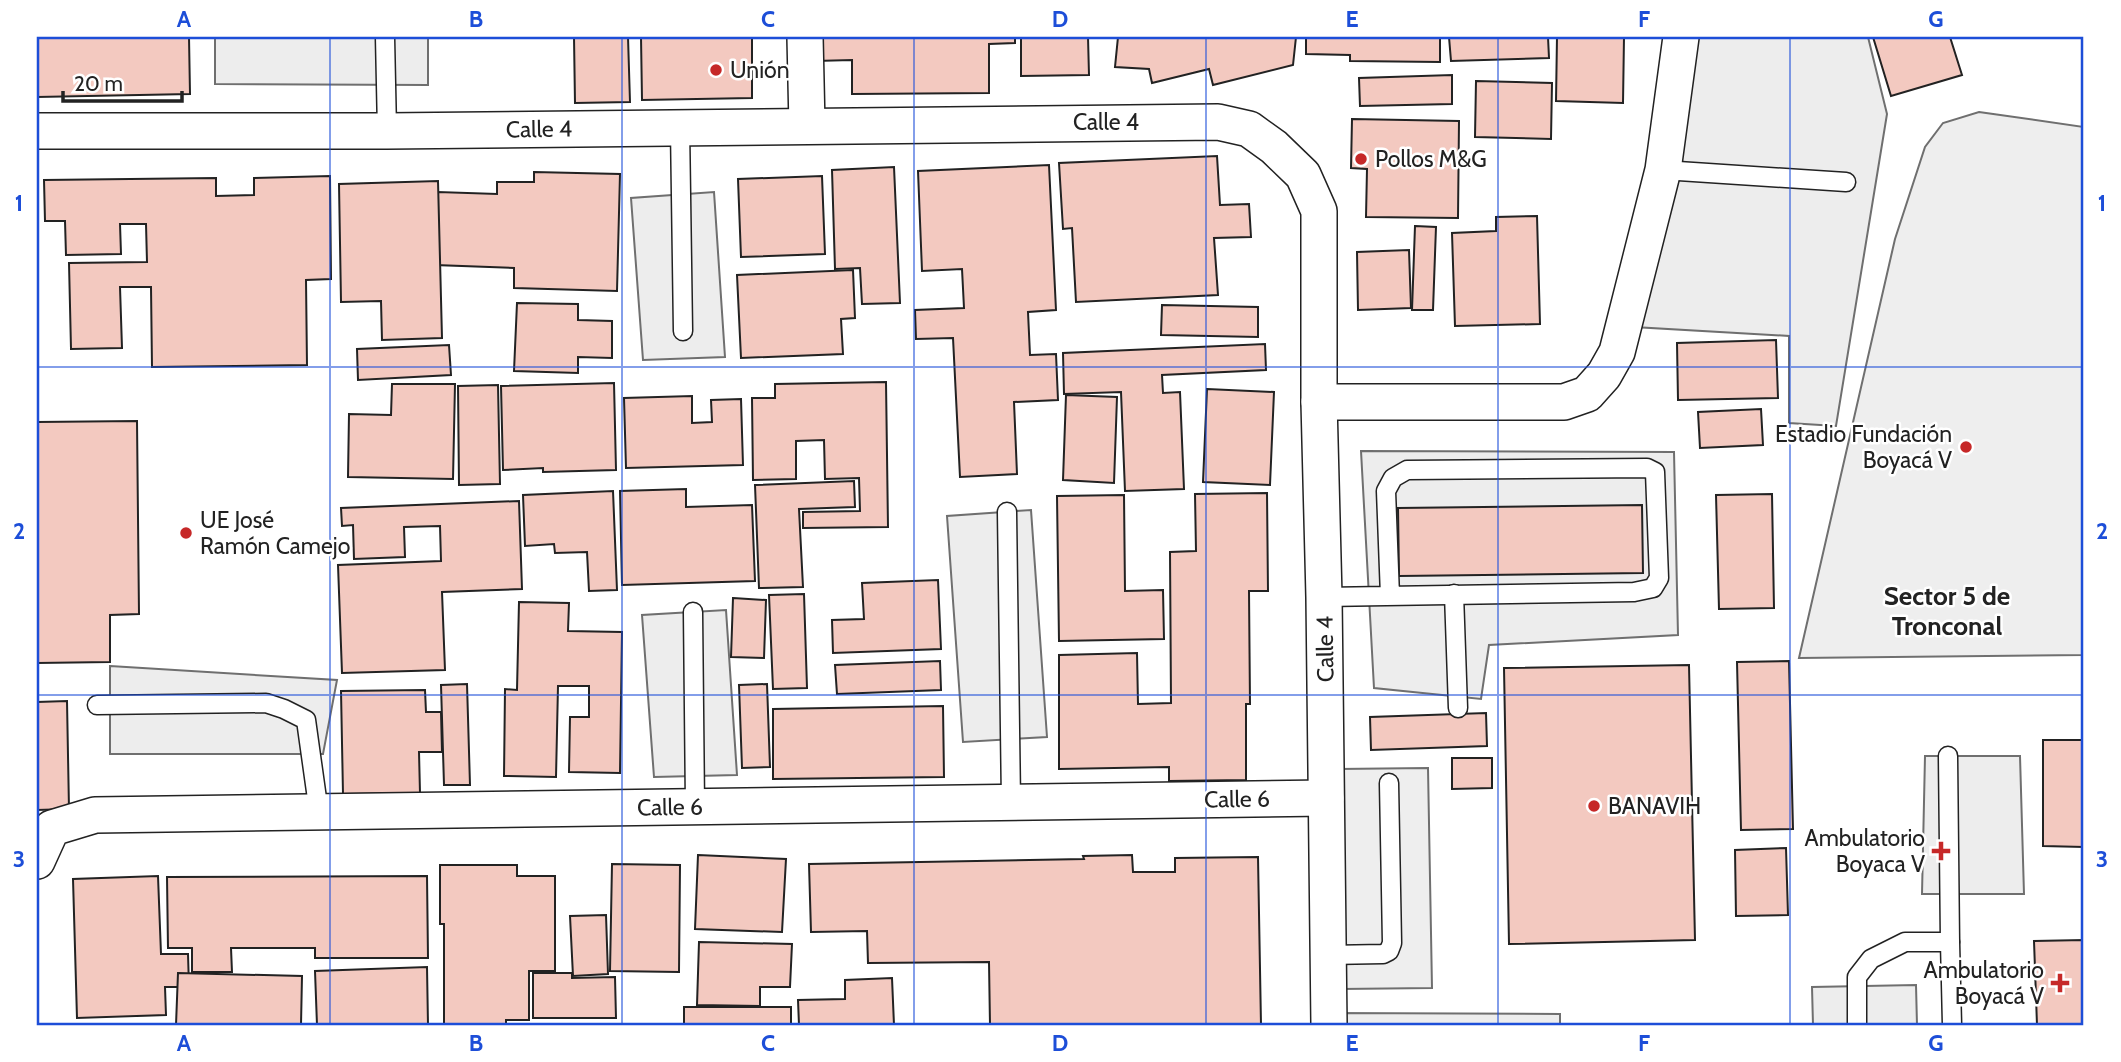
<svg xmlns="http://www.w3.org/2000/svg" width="2121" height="1062" font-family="Cabin,sans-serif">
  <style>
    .green { fill: #eee; stroke: #6f6f6f; stroke-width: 2 }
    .parking { fill: #ededed; stroke: #6f6f6f; stroke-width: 2 }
    .building { fill: #f3c9c0; stroke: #222; stroke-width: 2 }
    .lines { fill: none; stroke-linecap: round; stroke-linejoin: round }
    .service-casing { stroke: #222; stroke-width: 21 }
    .minor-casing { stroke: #222; stroke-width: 38 }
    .service { stroke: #fff; stroke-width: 18 }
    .minor { stroke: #fff; stroke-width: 35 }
    .grid { fill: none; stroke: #1d4ed8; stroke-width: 2; stroke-opacity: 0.55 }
    .poi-dot { fill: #c62828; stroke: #fff; stroke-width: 2.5 }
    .labels { text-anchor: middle; stroke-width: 5; stroke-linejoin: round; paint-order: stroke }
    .poi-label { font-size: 23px; fill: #222; stroke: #fff; text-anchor: start }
    .street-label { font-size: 23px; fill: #222; stroke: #fff }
    .quarter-label { font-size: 26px; font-weight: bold; fill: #222; stroke: #fff }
    .neatline { fill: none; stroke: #1d4ed8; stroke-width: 2.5 }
    .grid-label { font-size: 23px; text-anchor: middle; font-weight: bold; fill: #1d4ed8 }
  </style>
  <rect width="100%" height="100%" fill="#fff"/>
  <!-- green -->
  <g class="green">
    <path d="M1979 112 2084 127V655L1799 658 1895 239 1925 147 1943 123Z"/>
    <path d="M1428 768 1432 988 1341 989 1338 769Z"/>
  </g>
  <!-- parking -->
  <g class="parking">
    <path d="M215 37H428V85L215 84Z"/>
    <path d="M1690 37H1868L1887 114 1836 426 1789 423V336L1634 327Z"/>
    <path d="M714 192 725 357 643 360 631 198Z"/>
    <path d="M1361 451 1674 452 1678 635 1489 645 1481 699 1374 688Z"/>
    <path d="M1031 510 1047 737 963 742 947 516Z"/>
    <path d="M726 610 737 775 654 777 642 615Z"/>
    <path d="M110 666 337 680 323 754H110Z"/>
    <path d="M1925 756H2020L2024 894H1922Z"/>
    <path d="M1916 985 1917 1025H1813L1812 987Z"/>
    <path d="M1331 1013 1560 1014V1025H1331Z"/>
  </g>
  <!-- building -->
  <g class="building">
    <path d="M37 37H189L190 94 37 97Z"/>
    <path d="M574 37H628L630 102 575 103Z"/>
    <path d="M641 37H752V98L642 100Z"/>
    <path d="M815 37H1015V43L989 44V93L852 94V60L815 61Z"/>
    <path d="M1021 37H1088L1089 75 1021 76Z"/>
    <path d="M1118 37H1296L1293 65 1213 85 1209 69 1152 83 1149 69 1115 67Z"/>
    <path d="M1306 37H1440V62L1350 61V55L1306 54Z"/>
    <path d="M1449 37H1548L1549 58 1451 61Z"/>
    <path d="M1557 37H1624L1623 103 1556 101Z"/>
    <path d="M1873 37H1950L1962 75 1891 96Z"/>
    <path d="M1452 75V104L1360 106 1359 78Z"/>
    <path d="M1476 81 1552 83 1551 139 1475 137Z"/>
    <path d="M1352 119 1459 121 1458 218 1366 217 1367 169 1351 168Z"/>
    <path d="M1217 156 1220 205 1249 204 1251 237 1214 238 1218 295 1076 302 1072 228 1063 229 1059 163Z"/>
    <path d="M1049 165 1056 310 1028 312 1030 355 1056 354 1058 400 1014 402 1017 474 960 477 953 338 916 339 915 310 964 308 962 269 922 271 918 171Z"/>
    <path d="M894 167 900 303 862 304 860 268 835 269 832 170Z"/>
    <path d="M534 172 620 174 617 291 514 288V268L435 265 438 192 497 194V182H534Z"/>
    <path d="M330 176 331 279 306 280 307 365 152 367 151 287H120L122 348 71 349 69 263 147 262 146 224H120L121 254 66 255 65 221H45L44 180 216 178V196L254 195V178Z"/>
    <path d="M822 176 825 254 741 257 738 179Z"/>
    <path d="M438 181 442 338 382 340 381 301 341 302 339 184Z"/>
    <path d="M1537 216 1540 324 1455 326 1452 233 1496 231V217Z"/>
    <path d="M1415 226 1436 227 1433 310H1412Z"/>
    <path d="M1409 250 1411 308 1358 310 1357 252Z"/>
    <path d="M853 270 855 318 841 319 843 354 741 358 737 275Z"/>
    <path d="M517 303 578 304V320L612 321V358L578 357V373L514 371Z"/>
    <path d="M1162 305 1258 307V337L1161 335Z"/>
    <path d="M1776 340 1778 398 1678 400 1677 343Z"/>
    <path d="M1265 344 1266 370 1162 375 1163 393 1180 392 1184 489 1125 491 1121 392 1064 394 1063 353Z"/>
    <path d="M449 345 451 375 358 380 357 349Z"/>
    <path d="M886 382 888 527 803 528V512L860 511 859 478 825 479 824 440 796 441V479L753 480 752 398H775V384Z"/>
    <path d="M614 383 616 470 543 472V468L503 470 501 386Z"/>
    <path d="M392 384H455L453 479 348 477 349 414 391 415Z"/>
    <path d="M498 385 500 484 459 485 458 386Z"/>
    <path d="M1207 389 1274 392 1270 485 1203 482Z"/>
    <path d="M1066 395 1117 397 1114 483 1063 480Z"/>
    <path d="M692 396V423L712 422 711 400 741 399 743 465 626 468 624 398Z"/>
    <path d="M1761 409 1763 445 1700 448 1698 412Z"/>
    <path d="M137 421 139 614 110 615V662L37 663V422Z"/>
    <path d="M854 481 855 507 799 509 803 587 759 588 755 485Z"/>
    <path d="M686 489V507L752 505 755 581 622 585 620 491Z"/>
    <path d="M613 491 617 590 589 591 587 552 555 553 554 544 525 546 523 495Z"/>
    <path d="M1267 493 1268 591H1249L1250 704H1246V780L1169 781V767L1059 769V655L1137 653 1138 704 1171 703 1170 552 1196 551 1195 494Z"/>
    <path d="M1772 494 1774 608 1719 609 1716 495Z"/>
    <path d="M1124 495 1125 591 1163 590 1164 639 1059 641 1057 496Z"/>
    <path d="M519 501 522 589 442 592 445 670 342 673 338 565 441 561 440 526 404 527 405 557 354 559 353 525 342 526 341 508Z"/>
    <path d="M1642 505 1643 573 1399 576 1398 508Z"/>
    <path d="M938 580 941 649 833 653 832 620 864 619 862 583Z"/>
    <path d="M804 594 807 688 773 689 769 595Z"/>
    <path d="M733 598 766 600 764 658 731 657Z"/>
    <path d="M519 602 569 603 568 631 622 632 620 773 569 772 570 717H589V686H558L556 777 504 776 505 689 517 690Z"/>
    <path d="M940 661 941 690 837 694 835 665Z"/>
    <path d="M1789 661 1793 829 1741 830 1737 662Z"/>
    <path d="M1689 665 1695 940 1509 944 1504 668Z"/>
    <path d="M467 684 470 785H444L441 685Z"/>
    <path d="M767 684 770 767 742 768 739 685Z"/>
    <path d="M425 690 426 712H441L442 752H419L420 793 343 794 341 691Z"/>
    <path d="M67 701 69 809 37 810V702Z"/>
    <path d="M943 706 944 777 773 779V709Z"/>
    <path d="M1486 713 1487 746 1371 750 1370 717Z"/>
    <path d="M2043 740H2084V847L2043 846Z"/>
    <path d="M1452 758H1492V788L1452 789Z"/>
    <path d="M1786 848 1788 915 1736 916 1735 850Z"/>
    <path d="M698 855 786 859 782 932 695 929Z"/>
    <path d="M1132 855 1133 872H1175V858L1258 857 1261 1025H990L989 962 868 963 867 931 811 932 809 864 1084 859 1083 856Z"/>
    <path d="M612 864 680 865 679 972 610 971Z"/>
    <path d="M440 865H517V876H555V971H529V1020H506V1025H444V924H440Z"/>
    <path d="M158 876 161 954H188L189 987H165L166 1015 77 1018 73 879Z"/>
    <path d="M427 876 428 958H315V948H231L232 972H192V948H168L167 877Z"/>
    <path d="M606 915 608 974 573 976 570 916Z"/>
    <path d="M2084 940V1025H2037L2034 941Z"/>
    <path d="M699 942 792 944 790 987H760V1006L697 1005Z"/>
    <path d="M427 967 428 1025H317L315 971Z"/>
    <path d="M178 973 302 976 301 1025H176Z"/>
    <path d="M533 973H572V978L615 977 616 1018H533Z"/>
    <path d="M892 978 894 1025H799L798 1000 845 999V980Z"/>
    <rect x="684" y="1007" width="107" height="18"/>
  </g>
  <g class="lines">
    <defs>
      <g id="service">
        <path d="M385 37 387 131"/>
        <path d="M680 127 683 331"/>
        <path d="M1663 170 1846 182"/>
        <path d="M1007 512 1011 802"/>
        <path d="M1454 594 1458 708"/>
        <path d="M1324 597 1634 592 1653 588 1659 578 1655 472 1647 468 1407 470 1393 478 1386 491 1390 596"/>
        <path d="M693 612 695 806"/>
        <path d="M97 705 266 703 284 709 306 720 319 813"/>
        <path d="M1948 756 1950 942"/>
        <path d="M1328 955 1383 954 1389 951 1392 943 1389 783"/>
        <path d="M1857 1025V977L1871 959 1905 942H1950L1952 1025"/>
      </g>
      <g id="minor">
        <path d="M805 37 807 126"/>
        <path d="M37 131H387L1218 122 1249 129 1274 147 1303 175 1319 211V402L1324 597 1329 1025"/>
        <path d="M1319 402H1564L1587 394 1604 375 1617 352 1663 170 1681 37"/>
        <path d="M37 861 52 828 95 815 1326 798"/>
      </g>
    </defs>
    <!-- service casing -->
    <use href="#service" class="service-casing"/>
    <!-- minor casing -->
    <use href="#minor" class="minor-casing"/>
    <!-- service -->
    <use href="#service" class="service"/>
    <!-- minor -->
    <use href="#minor" class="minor"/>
  </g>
  <!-- grid -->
  <path class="grid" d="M330 37V1025M622 37V1025M914 37V1025M1206 37V1025M1498 37V1025M1790 37V1025M37 367H2084M37 695H2084"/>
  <!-- markers -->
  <g class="poi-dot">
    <circle cx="716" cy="70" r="7"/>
    <circle cx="1361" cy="159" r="7"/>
    <circle cx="1966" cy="447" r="7"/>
    <circle cx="186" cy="533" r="7"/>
    <circle cx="1594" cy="806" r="7"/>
    <path d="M1937.5 840.5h7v7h7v7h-7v7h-7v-7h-7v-7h7z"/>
    <path d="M2056.5 972.5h7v7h7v7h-7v7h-7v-7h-7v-7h7z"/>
  </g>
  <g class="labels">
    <!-- poi labels -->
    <g class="poi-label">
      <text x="730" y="78">Unión</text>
      <text x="1375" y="167">Pollos M&amp;G</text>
      <text x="1952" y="442" text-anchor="end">Estadio Fundación<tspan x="1952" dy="26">Boyacá V</tspan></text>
      <text x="200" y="528">UE José<tspan x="200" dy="26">Ramón Camejo</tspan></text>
      <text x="1608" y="814">BANAVIH</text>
      <text x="1925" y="846" text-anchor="end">Ambulatorio<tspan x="1925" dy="26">Boyaca V</tspan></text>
      <text x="2044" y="978" text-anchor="end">Ambulatorio<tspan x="2044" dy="26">Boyacá V</tspan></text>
    </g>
    <!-- street labels -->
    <g class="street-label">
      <text x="1106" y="130">Calle 4</text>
      <text transform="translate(539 129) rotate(-1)" y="8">Calle 4</text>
      <text transform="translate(1325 649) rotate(-91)" y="8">Calle 4</text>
      <text transform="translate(1237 799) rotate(-1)" y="8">Calle 6</text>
      <text transform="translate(670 807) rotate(-1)" y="8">Calle 6</text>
    </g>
    <!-- quarter labels -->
    <g class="quarter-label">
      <text x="1947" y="605">Sector 5 de<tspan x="1947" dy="30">Tronconal</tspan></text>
    </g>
  </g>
  <!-- border -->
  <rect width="2121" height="1062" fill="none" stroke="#ffffff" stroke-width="77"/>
  <!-- scale -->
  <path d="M63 91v10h119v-10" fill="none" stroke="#222222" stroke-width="3.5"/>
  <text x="74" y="91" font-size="21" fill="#222222" stroke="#ffffff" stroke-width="5" paint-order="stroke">20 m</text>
  <rect x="38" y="38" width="2044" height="986" class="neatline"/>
  <g class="grid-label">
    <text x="184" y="27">A</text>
    <text x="476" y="27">B</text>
    <text x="768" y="27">C</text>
    <text x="1060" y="27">D</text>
    <text x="1352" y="27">E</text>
    <text x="1644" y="27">F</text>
    <text x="1936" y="27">G</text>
    <text x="19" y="211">1</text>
    <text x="2102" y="211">1</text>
    <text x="19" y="539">2</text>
    <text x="2102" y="539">2</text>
    <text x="19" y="867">3</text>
    <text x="2102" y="867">3</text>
    <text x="184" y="1051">A</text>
    <text x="476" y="1051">B</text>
    <text x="768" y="1051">C</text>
    <text x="1060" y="1051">D</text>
    <text x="1352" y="1051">E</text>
    <text x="1644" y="1051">F</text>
    <text x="1936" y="1051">G</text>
  </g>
</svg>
